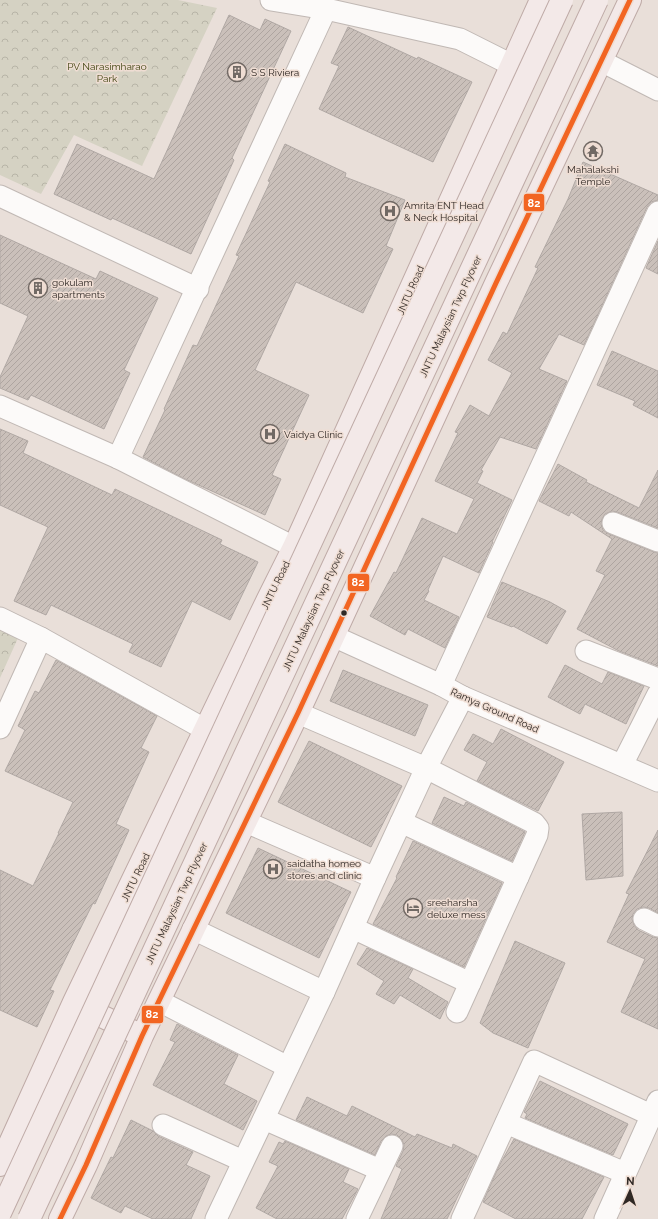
<svg xmlns="http://www.w3.org/2000/svg" width="658" height="1219" font-family="Raleway,sans-serif">
  <style>
    .park { fill: url(#park-crowns) }
    .building { fill: url(#building-hatch); stroke: #b0a8a4 }
    .lines { fill: none; stroke-linecap: round; stroke-linejoin: round }
    .street-casing { stroke: #c0b8b4; stroke-width: 23 }
    .primary-casing { stroke: #beaaa6; stroke-width: 24 }
    .street { stroke: #fcfaf9; stroke-width: 21 }
    .primary { stroke: #f3e9e8; stroke-width: 22 }
    .primary-bridge-casing { stroke: #beaaa6; stroke-width: 24; stroke-linecap: butt }
    .primary-bridge { stroke: #f3e9e8; stroke-width: 22 }
    .bus-1-casing { stroke: #efddd3; stroke-width: 8 }
    .bus-1 { stroke: #f26522; stroke-width: 5 }
    .bus-dot { fill: #302925; stroke: #efddd3; stroke-width: 1.5 }
    .labels { text-anchor: middle; stroke-width: 3; stroke-linejoin: round; paint-order: stroke }
    .park-label { font-size: 10px; fill: #414511; stroke: #efddd3 }
    .poi-label { font-size: 10px; fill: #302925; stroke: #efddd3; text-anchor: start }
    .street-label { font-size: 10px; fill: #302925; stroke: #efddd3 }
    .line-badge { stroke: #efddd3; stroke-width: 1.5 }
    .badge-label { font-size: 11px; text-anchor: middle; font-weight: bold; fill: #fff }
  </style>
  <defs>
    <pattern id="park-crowns" width="20" height="18" patternUnits="userSpaceOnUse"><rect width="20" height="18" fill="#d5d2c3"/><path d="M2 6a3 3 0 1 1 6 0M12 15a3 3 0 1 1 6 0" fill="none" stroke="#b7b4a7"/></pattern>
    <pattern id="building-hatch" width="6" height="6" patternUnits="userSpaceOnUse"><rect width="6" height="6" fill="#cac0ba"/><path d="M-1 1l2-2M0 6l6-6M5 7l2-2" fill="none" stroke="#aea5a0"/></pattern>
  </defs>
  <rect width="100%" height="100%" fill="#e9dfd9"/>
  <!-- park -->
  <g class="park">
    <path d="M0 0H178L217 8 142 166 74 135 41 194 0 175Z"/>
    <path d="M0 629 18 638 0 678Z"/>
  </g>
  <!-- building -->
  <g class="building">
    <path d="M229 15 260 30 265 19 291 31 232 158 234 160 191 254 112 218 111 220 54 194 77 144 154 179Z"/>
    <path d="M348 27 417 59 418 57 472 82 433 162 319 109 339 66 331 63Z"/>
    <path d="M285 144 346 173 345 177 405 200 386 246 393 249 363 313 296 282 255 370 309 395 272 475 281 479 265 515 183 478 143 457 165 410 164 409 193 345 197 346 239 256 236 255 270 182 268 181Z"/>
    <path d="M583 162 658 195V200L651 202 647 207 584 345 559 334 539 369 567 381 536 449 500 437 481 470 483 471 477 483 512 500 492 542H493L479 573 443 556 428 590 429 591 424 600 459 617 445 648 408 629 405 635 370 616 394 572 396 573 422 518 457 534 474 499 435 481 458 433 455 432 470 405 489 416 512 373 488 360 503 332 507 334 538 268 535 267 568 199Z"/>
    <path d="M0 235 96 279 100 271 158 298 124 370 130 373 104 429 31 395 28 400 0 388V377L28 316 0 303Z"/>
    <path d="M658 241V274L646 268Z"/>
    <path d="M612 351 658 371V418L633 405 635 401 597 385Z"/>
    <path d="M0 429 28 441 23 453 112 495 115 489 222 540 220 544 258 562 230 620 192 601 161 667 129 652 133 644 51 605 46 615 14 601 48 527 0 505Z"/>
    <path d="M558 464 587 480 586 482 639 508 658 470V528L617 512 612 511 605 514 602 519 601 524 603 530 609 534 654 552 658 553V666L619 651 577 629 605 575 596 571 612 539 571 512 569 516 539 501Z"/>
    <path d="M502 582 550 602 566 611 547 644 513 626 512 627 487 617Z"/>
    <path d="M56 660 157 716 141 748 149 752 116 824 129 830 95 904 93 903 50 990 54 991 37 1027 0 1010V870L33 886 59 833H58L73 802 5 771 25 730 18 726 35 691 39 693Z"/>
    <path d="M565 665 602 684 608 672 644 686 626 724 585 704 580 714 548 697Z"/>
    <path d="M343 670 428 705 415 736 330 701Z"/>
    <path d="M501 729 564 762 538 811 477 781 487 762 464 750 473 734 493 744Z"/>
    <path d="M309 741 402 786 371 847 278 802Z"/>
    <path d="M444 797 464 806 466 802 525 832 512 861 432 823Z"/>
    <path d="M622 812 623 876 586 880 582 814Z"/>
    <path d="M658 830V913L649 908 643 907 637 909 633 914 632 919 634 925 638 930 653 937 658 938V1029L621 1012 645 959 607 942 629 894 626 893Z"/>
    <path d="M413 841 502 883 464 967 373 924 397 878 396 877Z"/>
    <path d="M258 848 351 892 319 958 226 913Z"/>
    <path d="M515 941 565 963 528 1048 493 1033 480 1023Z"/>
    <path d="M367 948 413 969 408 978 448 1002 440 1019 400 995 394 1004 376 994 384 981 357 964Z"/>
    <path d="M177 1024 238 1055 224 1084 257 1101 243 1130 153 1085 175 1042 170 1040Z"/>
    <path d="M540 1081 628 1124 613 1155 525 1118 527 1114 524 1112Z"/>
    <path d="M307 1097 347 1116 352 1106 415 1137 417 1134 452 1148 453 1144 477 1156 447 1219H381L402 1169 396 1166 403 1151 404 1145 402 1140 397 1135 391 1134 386 1136 381 1141 375 1155 296 1120Z"/>
    <path d="M131 1120 153 1131 158 1136 193 1152 186 1165 210 1176 191 1219H153L125 1206 121 1213 91 1198 111 1157 113 1158Z"/>
    <path d="M514 1139 604 1177 582 1219H516L483 1202 499 1166Z"/>
    <path d="M285 1141 349 1169 343 1182 358 1189 342 1219H277L256 1208 278 1166 269 1162 279 1142 283 1144Z"/>
  </g>
  <g class="lines">
    <defs>
      <g id="street">
        <path d="M271 0 326 9 460 39 512 65"/>
        <path d="M601 61 658 90"/>
        <path d="M0 196 198 289"/>
        <path d="M0 406 118 458 294 547"/>
        <path d="M118 458 326 9"/>
        <path d="M613 523 658 541"/>
        <path d="M0 618 41 638"/>
        <path d="M333 636 441 685 463 697 658 781"/>
        <path d="M586 651 658 679"/>
        <path d="M441 685 658 212"/>
        <path d="M298 713 426 768 534 823 538 828 537 835 457 1012"/>
        <path d="M0 728 41 638 206 730"/>
        <path d="M622 765 658 694"/>
        <path d="M246 822 375 878"/>
        <path d="M401 822 518 877"/>
        <path d="M644 919 658 926"/>
        <path d="M353 928 470 983"/>
        <path d="M193 929 324 992"/>
        <path d="M159 1001 288 1067"/>
        <path d="M264 1119 380 1170"/>
        <path d="M506 1123 625 1173"/>
        <path d="M163 1125 243 1161"/>
        <path d="M216 1219 324 992 375 878 426 768 463 697"/>
        <path d="M357 1219 392 1146"/>
        <path d="M462 1219 534 1061 651 1115"/>
        <path d="M605 1219 658 1101"/>
      </g>
      <g id="primary">
        <path d="M77 1004 136 1033"/>
        <path d="M0 1165 74 1002 268 599 294 547 541 0"/>
        <path d="M60 1219 86 1165 142 1036 298 713 496 283 630 0"/>
      </g>
    </defs>
    <!-- street casing -->
    <use href="#street" class="street-casing"/>
    <!-- primary casing -->
    <use href="#primary" class="primary-casing"/>
    <!-- street -->
    <use href="#street" class="street"/>
    <!-- primary -->
    <use href="#primary" class="primary"/>
    <defs>
      <g id="primary-bridge">
        <path d="M0 1213 562 0"/>
        <path d="M29 1219 597 0"/>
      </g>
    </defs>
    <!-- primary-bridge casing -->
    <use href="#primary-bridge" class="primary-bridge-casing"/>
    <!-- primary-bridge -->
    <use href="#primary-bridge" class="primary-bridge"/>
    <defs>
      <path id="bus-1" d="M60 1219 86 1165 142 1036 298 713 496 283 630 0"/>
    </defs>
    <!-- bus-1 casing -->
    <use href="#bus-1" class="bus-1-casing"/>
    <!-- bus-1 -->
    <use href="#bus-1" class="bus-1"/>
  </g>
  <!-- icons -->
  <defs>
    <symbol id="building-ring" viewBox="-11 -11 22 22"><circle r="9.5" fill="#efddd3" stroke="#716964" stroke-width="1.5"/><path d="M-4-6H4V6H1V3H-1V6H-4ZM-2.5-4.3h1.7v1.8h-1.7ZM.8-4.3h1.7v1.8H.8ZM-2.5-1h1.7V.8h-1.7ZM.8-1h1.7V.8H.8Z" fill="#716964"/></symbol>
    <symbol id="temple-ring" viewBox="-11 -11 22 22"><circle r="9.5" fill="#efddd3" stroke="#716964" stroke-width="1.5"/><path d="M0-6L5-2H3V0L6.5 2.5H4V6H1.5V3h-3V6H-4V2.5H-6.5L-3 0V-2H-5Z" fill="#716964"/></symbol>
    <symbol id="hospital-ring" viewBox="-11 -11 22 22"><circle r="9.5" fill="#efddd3" stroke="#716964" stroke-width="1.5"/><path d="M-5-5h3v3.5h4V-5h3V5h-3V1.5h-4V5h-3Z" fill="#716964"/></symbol>
    <symbol id="hotel-ring" viewBox="-11 -11 22 22"><circle r="9.5" fill="#efddd3" stroke="#716964" stroke-width="1.5"/><path d="M-6-4.5h1.5V1H6V5H4.5V3h-9V5H-6ZM-4 0a1.8 1.8 0 1 1 3.6 0ZM.5 0V-2.5h3Q6-2.5 6 0Z" fill="#716964"/></symbol>
  </defs>
  <g fill-rule="evenodd">
    <use href="#building-ring" x="226" y="61" width="22" height="22"/>
    <use href="#temple-ring" x="582" y="140" width="22" height="22"/>
    <use href="#hospital-ring" x="379" y="200" width="22" height="22"/>
    <use href="#building-ring" x="27" y="277" width="22" height="22"/>
    <use href="#hospital-ring" x="259" y="423" width="22" height="22"/>
    <use href="#hospital-ring" x="262" y="858" width="22" height="22"/>
    <use href="#hotel-ring" x="402" y="897" width="22" height="22"/>
  </g>
  <!-- markers -->
  <circle class="bus-dot" cx="344" cy="613" r="3.5"/>
  <g class="labels">
    <!-- park labels -->
    <g class="park-label">
      <text x="107" y="70">PV Narasimharao<tspan x="107" dy="12">Park</tspan></text>
    </g>
    <!-- poi labels -->
    <g class="poi-label">
      <text x="251" y="76">S S Riviera</text>
      <text x="593" y="173" text-anchor="middle">Mahalakshi<tspan x="593" dy="12">Temple</tspan></text>
      <text x="404" y="209">Amrita ENT Head<tspan x="404" dy="12">&amp; Neck Hospital</tspan></text>
      <text x="52" y="286">gokulam<tspan x="52" dy="12">apartments</tspan></text>
      <text x="284" y="438">Vaidya Clinic</text>
      <text x="287" y="867">saidatha homeo<tspan x="287" dy="12">stores and clinic</tspan></text>
      <text x="427" y="906">sreeharsha<tspan x="427" dy="12">deluxe mess</tspan></text>
    </g>
    <!-- street labels -->
    <g class="street-label">
      <text transform="translate(410 290) rotate(-66)" y="4">JNTU Road</text>
      <text transform="translate(450 316) rotate(-65)" y="4">JNTU Malaysian Twp Flyover</text>
      <text transform="translate(275 585) rotate(-64)" y="4">JNTU Road</text>
      <text transform="translate(313 610) rotate(-65)" y="4">JNTU Malaysian Twp Flyover</text>
      <text transform="translate(495 710) rotate(24)" y="4">Ramya Ground Road</text>
      <text transform="translate(135 877) rotate(-64)" y="4">JNTU Road</text>
      <text transform="translate(176 903) rotate(-65)" y="4">JNTU Malaysian Twp Flyover</text>
    </g>
  </g>
  <g class="line-badge">
    <rect x="523" y="193" width="22" height="19" rx="4" fill="#f26522"/>
    <rect x="347" y="573" width="23" height="19" rx="4" fill="#f26522"/>
    <rect x="141" y="1005" width="23" height="19" rx="4" fill="#f26522"/>
  </g>
  <g class="badge-label">
    <text x="534" y="207">82</text>
    <text x="358" y="586">82</text>
    <text x="152" y="1018">82</text>
  </g>
  <!-- north arrow -->
  <g transform="translate(630 1191) rotate(3)" stroke="#efddd3" stroke-width="3" paint-order="stroke">
  <path d="M0-3L7 15L0 10L-7 15Z" fill="#302925"/>
  <text y="-6" font-size="11" font-weight="bold" text-anchor="middle" fill="#302925">N</text>
  </g>
</svg>
